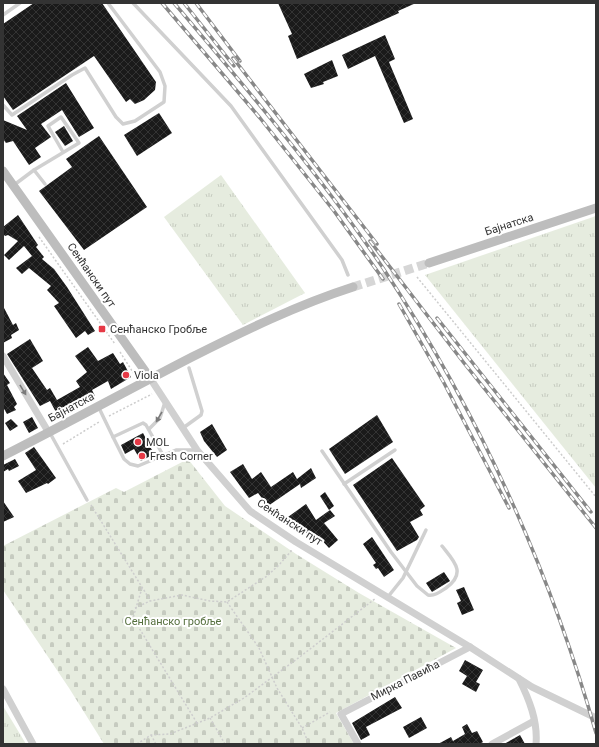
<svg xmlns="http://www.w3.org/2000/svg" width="599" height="747" font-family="Roboto,sans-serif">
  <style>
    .grass { fill: url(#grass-tufts) }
    .cemetery { fill: url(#cemetery-stones) }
    .building { fill: url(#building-cross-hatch) }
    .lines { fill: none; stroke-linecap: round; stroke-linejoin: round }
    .secondary-tunnel { stroke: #d6d6d6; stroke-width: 9; stroke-dasharray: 9 4.5; stroke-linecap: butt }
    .path { stroke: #cdcdcd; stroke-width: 1.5; stroke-dasharray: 2 2; stroke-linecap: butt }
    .service { stroke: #d0d0d0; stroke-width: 3.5 }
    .minor { stroke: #d0d0d0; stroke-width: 7 }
    .secondary { stroke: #bdbdbd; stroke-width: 9 }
    .rail-casing { stroke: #888; stroke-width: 3.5 }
    .rail { stroke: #fff; stroke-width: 2; stroke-dasharray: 6; stroke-linecap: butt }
    .oneway { fill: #7a7a7a }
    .poi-dot { fill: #e63946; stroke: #fff; stroke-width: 1.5 }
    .labels { text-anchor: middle; stroke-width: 4; stroke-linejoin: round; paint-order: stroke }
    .street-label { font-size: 11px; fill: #333; stroke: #fff }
    .poi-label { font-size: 11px; fill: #333; stroke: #fff; text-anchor: start }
    .park-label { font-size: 11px; fill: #56703f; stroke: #fff }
  </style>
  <defs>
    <pattern id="grass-tufts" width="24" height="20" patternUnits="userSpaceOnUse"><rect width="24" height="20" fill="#e6ecdf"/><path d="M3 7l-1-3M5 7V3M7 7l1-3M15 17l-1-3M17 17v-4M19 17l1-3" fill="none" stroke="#c6cbc0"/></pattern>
    <pattern id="cemetery-stones" width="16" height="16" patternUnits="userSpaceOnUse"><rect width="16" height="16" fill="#e6ecdf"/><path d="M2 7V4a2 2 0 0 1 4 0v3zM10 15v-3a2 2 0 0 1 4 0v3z" fill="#c6cbc0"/></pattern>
    <pattern id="building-cross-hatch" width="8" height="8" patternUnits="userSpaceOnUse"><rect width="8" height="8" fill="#1a1a1a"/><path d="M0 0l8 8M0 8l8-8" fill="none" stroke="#333"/></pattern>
  </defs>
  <rect width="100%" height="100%" fill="#fff"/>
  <!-- grass -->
  <g class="grass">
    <path d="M221 175 305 293 243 325 164 217Z"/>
    <path d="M596 216V488L425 275Z"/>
    <path d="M3 706 26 744H3Z"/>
  </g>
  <!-- cemetery -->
  <path class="cemetery" d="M188 459 225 506 296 554 359 593 456 648 336 713 354 744H104L69 688 3 590V546L116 488 124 492Z"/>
  <!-- building -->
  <g class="building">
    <path d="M34 3H102L156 82 155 90 144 100 135 104 130 99 126 102 94 56 13 110 3 96V24Z"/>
    <path d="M278 3H416L398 11 399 13 297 59 288 36 292 34Z"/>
    <path d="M385 35 395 59 389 62 413 119 404 123 375 56 348 69 342 55Z"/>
    <path d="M332 60 338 76 323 82 324 84 311 88 304 74Z"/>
    <path d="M66 83 94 128 79 137 62 110 41 124 51 137 35 148 41 157 29 165 13 141 6 143 3 139V120L27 130 17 116Z"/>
    <path d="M159 113 172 133 137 156 124 135Z"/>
    <path d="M64 126 73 141 65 146 55 132Z"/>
    <path d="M99 136 147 207 84 250 39 191 72 167 66 159Z"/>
    <path d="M18 215 38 245 36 247 44 257 42 259 54 269 67 287 95 331 88 335 85 331 76 338 54 306 59 303 47 290 51 286 29 268 22 274 16 268 32 256 24 246 9 260 4 255 18 241 8 235 5 236 3 234V227Z"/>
    <path d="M3 306 13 325 16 323 19 330 11 335 12 338 3 343Z"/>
    <path d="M30 339 43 361 32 368 47 390 50 388 57 400 80 387 76 381 87 372 75 356 88 347 98 361 113 353 120 364 123 362 131 377 111 389 108 381 92 390 95 396 58 416 50 401 40 406 7 354Z"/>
    <path d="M3 373 10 383 7 385 17 404 14 407 16 410 7 414 3 407Z"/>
    <path d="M377 415 393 442 345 474 329 449Z"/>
    <path d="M32 417 38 428 29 433 23 422Z"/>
    <path d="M11 419 18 426 10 431 5 423Z"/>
    <path d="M212 424 227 450 217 457 204 441 200 432Z"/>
    <path d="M143 433 154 454 141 461 134 449 125 454 121 445Z"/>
    <path d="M34 447 56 478 48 484 47 483 26 493 18 481 36 470 25 453Z"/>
    <path d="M392 458 425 506 420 510 423 515 410 522 419 537 417 540 397 551 353 485Z"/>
    <path d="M15 459 19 466 9 471 8 469 3 472V465Z"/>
    <path d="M243 464 252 479 261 472 271 487 293 472 297 479 311 468 316 478 301 488 300 484 268 506 258 493 249 498 230 472Z"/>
    <path d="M325 492 334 506 329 510 320 496Z"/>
    <path d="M3 501 14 517 3 522Z"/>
    <path d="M306 504 316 520 330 510 335 516 324 523 338 540 329 548 317 535 313 539 288 517Z"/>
    <path d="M372 537 394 570 384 577 378 568 376 569 373 565 376 563 363 544Z"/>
    <path d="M444 572 450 581 432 592 426 583Z"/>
    <path d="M464 587 474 610 462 615 457 603 461 601 456 590Z"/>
    <path d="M465 660 483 670 476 682 480 684 476 692 462 684 467 676 459 671Z"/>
    <path d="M395 697 402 708 366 727 370 735 361 740 352 723Z"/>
    <path d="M421 717 427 728 409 738 403 727Z"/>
    <path d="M467 724 472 733 477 731 483 742 480 744H438L451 737 453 741 465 734 462 727Z"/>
    <path d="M520 735 525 744H504Z"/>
  </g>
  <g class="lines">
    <!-- secondary-tunnel -->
    <path class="secondary-tunnel" d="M353 287 429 263"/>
    <!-- path -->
    <g class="path">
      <path d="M39 237 115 344"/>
      <path d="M417 277 596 497"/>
      <path d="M120 352 136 377"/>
      <path d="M109 416 152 394"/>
      <path d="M63 444 99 422"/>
      <path d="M91 505 150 600"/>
      <path d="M142 588 133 618 197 723"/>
      <path d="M227 602 259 648 277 688 302 728 309 744"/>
      <path d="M135 608 150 601 182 595 210 601 227 602 267 576 279 565 293 549"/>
      <path d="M210 718 225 744"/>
      <path d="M302 728 330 712"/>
      <path d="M151 735 156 744"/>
      <path d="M137 744 151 735 170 734 210 718 244 698 301 656 376 598"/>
    </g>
    <!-- service -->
    <g class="service">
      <path d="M133 3 231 106 342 260 348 275"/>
      <path d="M3 15 20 3"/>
      <path d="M3 105 12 115 72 75 85 68 116 117 123 124 135 121 164 102 165 86 160 72 108 3"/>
      <path d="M34 170 45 184"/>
      <path d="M14 185 34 170 79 143 61 117 48 126 63 152"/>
      <path d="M99 408 113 437 143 423 146 425 163 455"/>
      <path d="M183 428 201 415 202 411 189 368"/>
      <path d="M149 429 160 418 165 402"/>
      <path d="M50 433 87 500"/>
      <path d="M113 437 124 459 130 464 138 466 176 450H197"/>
      <path d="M322 451 391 552 417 586 428 595C435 596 440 592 446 588 467 573 454 561 442 546"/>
      <path d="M344 484 395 450"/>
      <path d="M387 598 403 578 426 530"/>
    </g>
    <!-- minor -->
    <g class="minor">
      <path d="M3 356 49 433"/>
      <path d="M150 378 197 450 250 511 296 542 470 647 532 687 596 718"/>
      <path d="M519 679C529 699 538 721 536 744"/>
      <path d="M3 689 33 744"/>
      <path d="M358 744 341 714 470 647"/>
      <path d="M492 744 534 721"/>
    </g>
    <!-- secondary -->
    <g class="secondary">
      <path d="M3 171 150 378"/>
      <path d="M429 263 596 208"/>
      <path d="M3 456C66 424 128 390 192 357 244 331 297 305 353 287"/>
    </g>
    <defs>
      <g id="rail">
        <path d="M162 3 260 118 334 211 383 279"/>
        <path d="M174 3C246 88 321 176 383 268 478 412 549 567 596 733"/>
        <path d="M184 3 234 66"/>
        <path d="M196 3 240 61"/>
        <path d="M233 58 377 244"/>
        <path d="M370 241 464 363 596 528"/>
        <path d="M399 304 444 383 509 508"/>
        <path d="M437 318 591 512"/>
      </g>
    </defs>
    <!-- rail casing -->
    <use href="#rail" class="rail-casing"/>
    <!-- rail -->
    <use href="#rail" class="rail"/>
  </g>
  <!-- one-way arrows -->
  <defs><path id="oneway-solid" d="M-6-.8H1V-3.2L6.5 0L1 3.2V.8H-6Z"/></defs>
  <g class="oneway">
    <use href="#oneway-solid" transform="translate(23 390) rotate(59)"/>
    <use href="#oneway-solid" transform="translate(159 417) rotate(120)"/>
  </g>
  <!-- markers -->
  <g class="poi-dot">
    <rect x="98" y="325" width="8" height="8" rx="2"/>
    <circle cx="126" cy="375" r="4"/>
    <circle cx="138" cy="442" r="4"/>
    <circle cx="142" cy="456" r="4"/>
  </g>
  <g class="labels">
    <!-- street labels -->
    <g class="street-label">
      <text transform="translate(509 224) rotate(-18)" y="4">Бајнатска</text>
      <text transform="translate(92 275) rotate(55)" y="4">Сенћански пут</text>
      <text transform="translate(71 407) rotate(-28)" y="4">Бајнатска</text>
      <text transform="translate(290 522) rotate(33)" y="4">Сенћански пут</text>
      <text transform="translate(405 680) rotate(-27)" y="4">Мирка Павића</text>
    </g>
    <!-- poi labels -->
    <g class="poi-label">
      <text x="110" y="333">Сенћанско Гробље</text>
      <text x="134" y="379">Viola</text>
      <text x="146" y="446">MOL</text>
      <text x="150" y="460">Fresh Corner</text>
    </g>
    <!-- park labels -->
    <g class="park-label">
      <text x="173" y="625">Сенћанско гробље</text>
    </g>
  </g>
  <!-- border -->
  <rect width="599" height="747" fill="none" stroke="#333333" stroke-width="8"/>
</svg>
